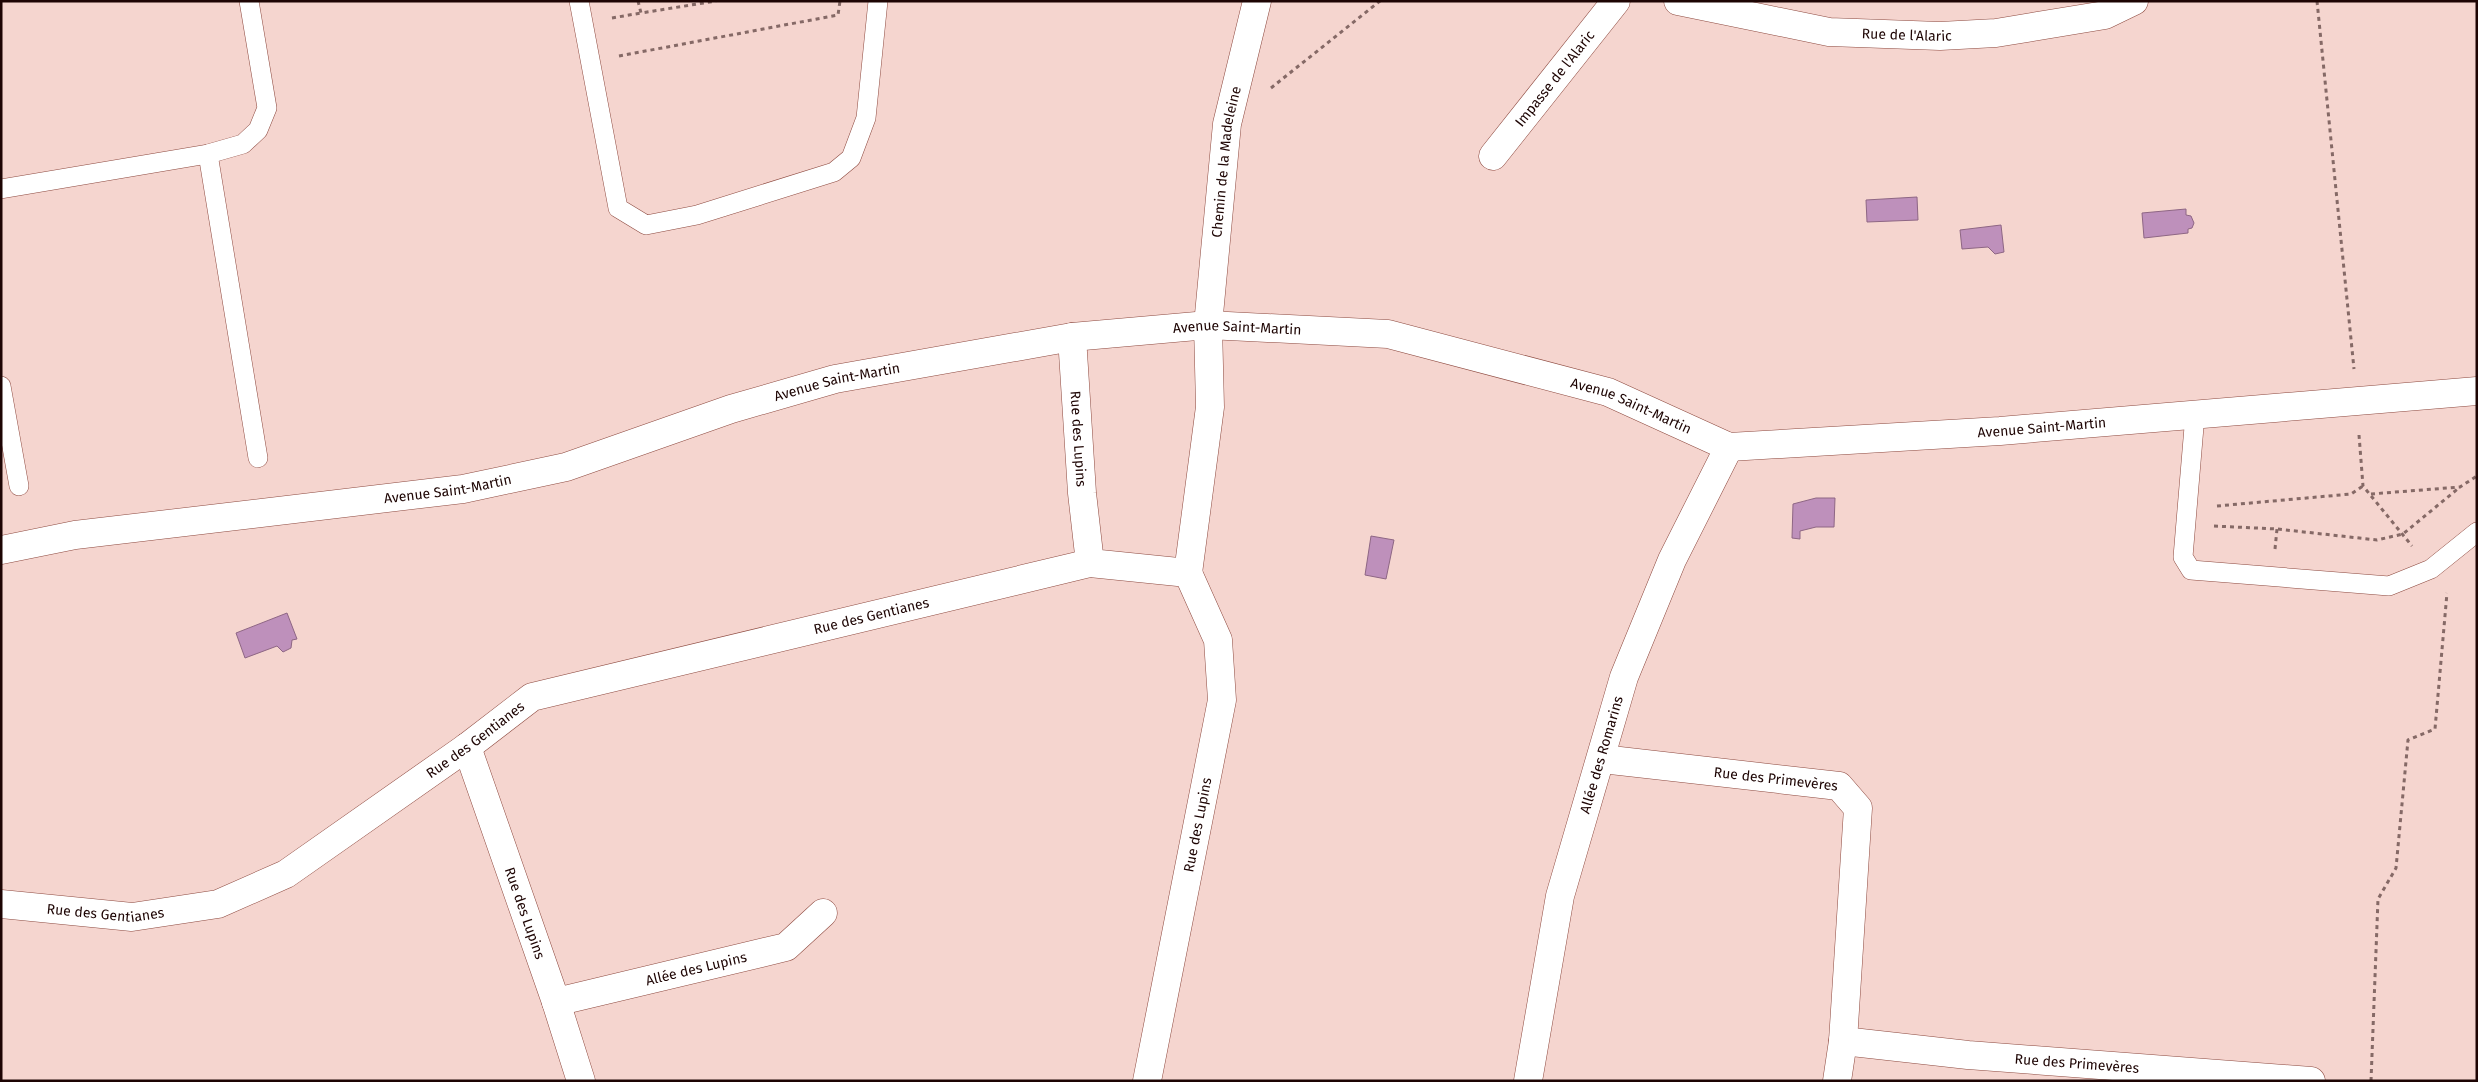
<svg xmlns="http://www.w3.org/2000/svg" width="2478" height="1082" font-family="'Fira Sans',sans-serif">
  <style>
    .water { fill: #be90bb; stroke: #8e6684 }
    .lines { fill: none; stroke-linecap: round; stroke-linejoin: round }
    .lane-casing { stroke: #8d493f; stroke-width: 20 }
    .street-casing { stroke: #8d493f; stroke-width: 29 }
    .secondary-casing { stroke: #8d493f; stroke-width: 29 }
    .path { stroke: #856966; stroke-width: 3; stroke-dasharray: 4 4; stroke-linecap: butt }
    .lane { stroke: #fff; stroke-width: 19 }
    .street { stroke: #fff; stroke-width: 28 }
    .secondary { stroke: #fff; stroke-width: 28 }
    .labels { text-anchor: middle; stroke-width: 4; stroke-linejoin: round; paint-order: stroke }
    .street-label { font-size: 14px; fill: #1d0403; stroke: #f5d5cf }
  </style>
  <rect width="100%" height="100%" fill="#f5d5cf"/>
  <!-- water -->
  <g class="water">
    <path d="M1917 197 1918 220 1867 222 1866 200Z"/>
    <path d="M2186 209V215L2191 216 2194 223 2192 228 2188 229V233L2144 238 2142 213Z"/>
    <path d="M2001 225 2004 252 1995 254 1988 247 1962 249 1960 230Z"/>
    <path d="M1816 498H1835L1834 527H1816L1800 531V539L1792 538 1793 504Z"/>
    <path d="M1371 536 1394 540 1386 579 1365 575Z"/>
    <path d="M287 613 297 639 292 640 291 648 283 652 277 646 245 658 236 633Z"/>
  </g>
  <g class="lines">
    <defs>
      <g id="lane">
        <path d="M579 1 618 208 646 225 697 215 834 172 851 158 866 118 878 1"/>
        <path d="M208 154 258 458"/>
        <path d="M1 189 208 154 243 144 258 130 267 108 249 1"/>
        <path d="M1 386 19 486"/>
        <path d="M2195 415 2183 557 2191 570 2389 586 2431 569 2477 532"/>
      </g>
      <g id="street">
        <path id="s1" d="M1678 1 1829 32 1940 36 1996 33 2105 15 2134 1"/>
        <path id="s2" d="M1493 156 1616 1"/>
        <path id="s3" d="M1072 337 1082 493 1090 563 1188 573 1210 407 1208 325 1227 124 1257 1"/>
        <path id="s4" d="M467 747 556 1002 581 1081"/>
        <path id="s5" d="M1602 759 1839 786 1858 808 1843 1041 1837 1081"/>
        <path id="s6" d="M1 904 132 917 218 904 286 874 467 747 532 697 1090 563"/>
        <path id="s7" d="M556 1002 786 947 823 913"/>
        <path id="s8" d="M1843 1041 1968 1055 2311 1081"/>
        <path id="s9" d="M1147 1081 1222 700 1218 640 1188 573"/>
        <path id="s10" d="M1528 1081 1560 896 1624 677 1672 560 1729 447"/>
      </g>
      <g id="secondary">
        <path id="s11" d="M1 550 75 535 463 489 566 467 731 409 835 379 1072 337 1208 325 1388 334 1608 392 1729 447 2000 431 2477 391"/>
      </g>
    </defs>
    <!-- lane casing -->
    <use href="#lane" class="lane-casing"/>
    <!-- street casing -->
    <use href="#street" class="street-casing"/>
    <!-- secondary casing -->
    <use href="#secondary" class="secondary-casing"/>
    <!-- path -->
    <g class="path">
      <path d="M638 1 641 13 716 1"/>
      <path d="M2317 1 2354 369"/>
      <path d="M612 18 641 13"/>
      <path d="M619 56 838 15 840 1"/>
      <path d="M1271 88 1380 1"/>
      <path d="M2359 435 2363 486 2412 546"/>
      <path d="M2371 494 2460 487 2477 476"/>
      <path d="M2217 506 2351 494 2363 486"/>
      <path d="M2214 526 2277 529 2377 540 2403 534 2460 487"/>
      <path d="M2275 549 2277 529"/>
      <path d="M2371 1081 2378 899 2396 868 2408 740 2435 729 2447 593"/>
    </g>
    <!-- lane -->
    <use href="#lane" class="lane"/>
    <!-- street -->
    <use href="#street" class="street"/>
    <!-- secondary -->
    <use href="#secondary" class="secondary"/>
  </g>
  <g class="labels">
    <!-- street labels -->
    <g class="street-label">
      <text dy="5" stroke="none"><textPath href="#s1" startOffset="232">Rue de l'Alaric</textPath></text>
      <text dy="5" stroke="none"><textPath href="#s2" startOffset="99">Impasse de l'Alaric</textPath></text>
      <text dy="5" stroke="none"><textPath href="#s3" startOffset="739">Chemin de la Madeleine</textPath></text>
      <text dy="5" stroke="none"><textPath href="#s11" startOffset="1261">Avenue Saint-Martin</textPath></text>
      <text dy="5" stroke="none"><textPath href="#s11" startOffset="856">Avenue Saint-Martin</textPath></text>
      <text dy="5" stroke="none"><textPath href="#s11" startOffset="1666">Avenue Saint-Martin</textPath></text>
      <text dy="5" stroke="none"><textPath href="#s11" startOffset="2086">Avenue Saint-Martin</textPath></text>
      <text dy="5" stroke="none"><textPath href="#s3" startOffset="102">Rue des Lupins</textPath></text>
      <text dy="5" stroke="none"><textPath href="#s11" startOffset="451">Avenue Saint-Martin</textPath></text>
      <text dy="5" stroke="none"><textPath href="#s6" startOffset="945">Rue des Gentianes</textPath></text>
      <text dy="5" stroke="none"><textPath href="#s6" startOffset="525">Rue des Gentianes</textPath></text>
      <text dy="5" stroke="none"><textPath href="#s10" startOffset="335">Allée des Romarins</textPath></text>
      <text dy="5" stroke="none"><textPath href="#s5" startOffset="175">Rue des Primevères</textPath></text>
      <text dy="5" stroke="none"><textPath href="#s9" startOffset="261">Rue des Lupins</textPath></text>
      <text dy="5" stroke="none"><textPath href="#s6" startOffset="105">Rue des Gentianes</textPath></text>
      <text dy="5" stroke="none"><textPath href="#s4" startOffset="176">Rue des Lupins</textPath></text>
      <text dy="5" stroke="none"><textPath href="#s7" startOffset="144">Allée des Lupins</textPath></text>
      <text dy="5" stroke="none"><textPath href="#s8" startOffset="235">Rue des Primevères</textPath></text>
    </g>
  </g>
  <!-- border -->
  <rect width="2478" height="1082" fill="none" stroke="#1d0403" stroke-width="5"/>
</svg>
